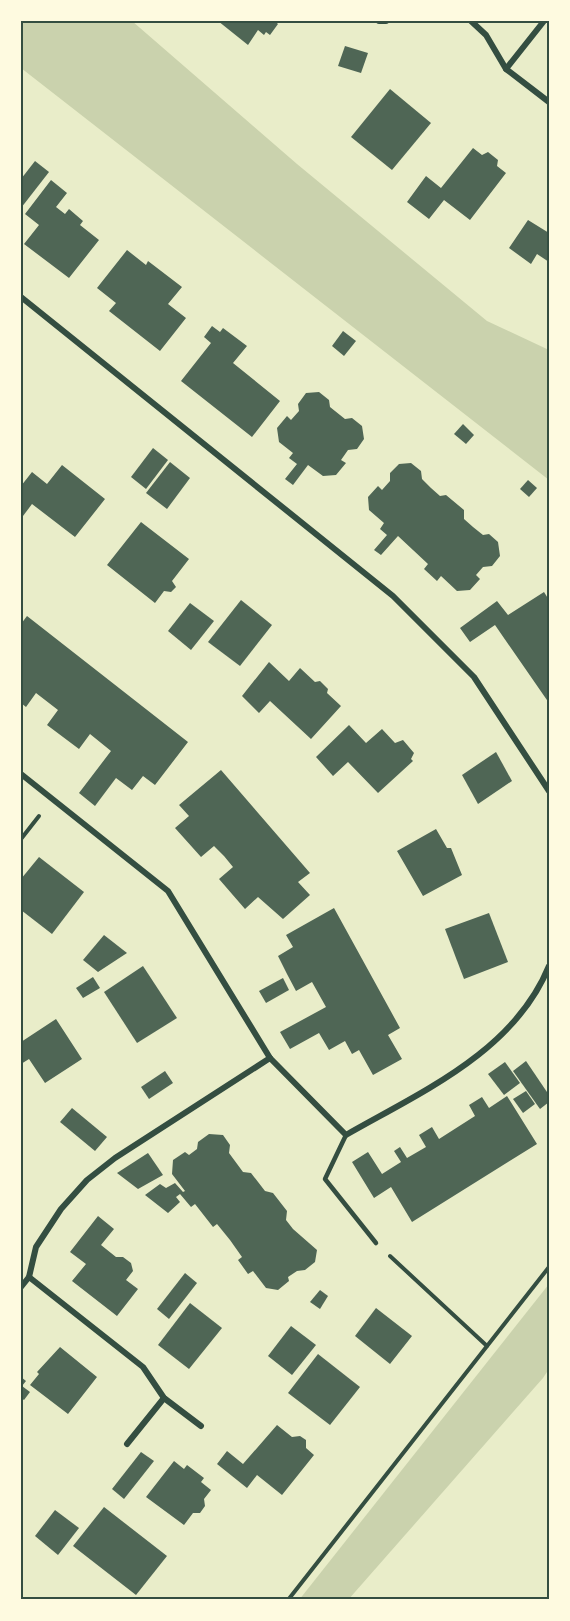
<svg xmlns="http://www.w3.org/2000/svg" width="570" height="1621" font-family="Rubik,sans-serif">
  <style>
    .green { fill: #cad2ad }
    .building { fill: #4f6655 }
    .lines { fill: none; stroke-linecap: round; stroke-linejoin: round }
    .path { stroke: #344e41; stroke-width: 4 }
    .service { stroke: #344e41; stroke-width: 4.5 }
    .minor { stroke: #344e41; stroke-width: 6 }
    .neatline { fill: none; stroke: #344e41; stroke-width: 2 }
  </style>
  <rect width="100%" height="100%" fill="#e9edc9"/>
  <!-- green -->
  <g class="green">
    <path d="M21 21H132L297 164 487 321 549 350V480L21 68Z"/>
    <path d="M549 1284V1369L543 1378 348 1600H299Z"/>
  </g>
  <!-- building -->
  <g class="building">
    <path d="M218 21H275L278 24 270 35 266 32 264 35 258 30 248 45Z"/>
    <path d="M345 46 368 53 361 73 338 66Z"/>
    <path d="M390 89 431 123 392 170 351 137Z"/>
    <path d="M473 148 482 155 488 152 498 160 497 166 506 173 470 220 444 200 429 219 407 202 426 176 441 188Z"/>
    <path d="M35 161 49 172 21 208V179Z"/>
    <path d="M51 180 67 193 56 207 65 214 69 209 83 221 80 225 99 240 69 278 24 244 39 225 25 214Z"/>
    <path d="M528 220 549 233V262L537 254 531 264 509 248Z"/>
    <path d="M127 250 146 265 148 261 182 287 168 304 186 318 160 351 109 311 116 303 97 288Z"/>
    <path d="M212 326 220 332 223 328 247 346 233 363 280 401 252 437 181 381 211 343 204 337Z"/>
    <path d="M343 331 356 341 344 356 332 346Z"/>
    <path d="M319 392 329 400 330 407 345 419 352 418 362 426 364 439 357 449 348 450 341 460 346 463 336 475 323 476 308 465 293 485 285 479 297 464 289 458 293 453 279 442 277 428 287 416 291 420 299 411 298 404 306 393Z"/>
    <path d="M463 424 474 435 466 444 454 434Z"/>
    <path d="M153 448 168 460 146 489 131 477Z"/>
    <path d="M170 462 190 478 167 509 146 493Z"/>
    <path d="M411 463 421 471 422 479 431 488 440 496 446 495 464 510V519L473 527 483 535 489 534 498 542 500 556 492 566 483 567 476 575 480 579 470 590 457 591 441 576 437 581 424 569 428 564 398 536 381 555 374 550 387 535 380 529 384 523 369 510 368 497 378 486 382 490 390 481V473L399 464Z"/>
    <path d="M62 465 105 499 75 537 32 504 23 516 21 514V486L32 472 47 484Z"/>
    <path d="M528 480 537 488 529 497 520 489Z"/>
    <path d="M141 522 189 559 172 581 176 587 171 592 164 591 155 603 107 565Z"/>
    <path d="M544 592 549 600V703L495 625 470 642 460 628 497 601 508 615Z"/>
    <path d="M241 600 272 625 240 666 208 642Z"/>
    <path d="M190 603 214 621 191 650 168 631Z"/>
    <path d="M27 616 188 742 155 785 143 776 132 790 116 778 95 806 79 793 111 751 90 734 79 749 47 725 58 710 36 693 26 707 21 703V624Z"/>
    <path d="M269 662 289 681 300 668 315 682 320 681 328 689 327 693 341 706 311 739 270 701 259 713 242 696Z"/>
    <path d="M349 725 366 743 382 729 395 743 403 740 414 753 411 759 413 761 378 793 348 762 333 776 316 757Z"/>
    <path d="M496 752 512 781 478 804 462 775Z"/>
    <path d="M221 770 310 873 298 882 310 895 283 919 258 897 245 909 219 879 233 867 224 856 214 846 201 857 175 828 189 816 179 805Z"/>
    <path d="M436 829 447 848H451L462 875 423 896 397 851Z"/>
    <path d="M39 857 84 892 52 934 21 910V879Z"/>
    <path d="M334 908 400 1028 388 1035 402 1059 373 1075 359 1050 352 1054 345 1041 329 1050 319 1033 290 1049 280 1032 326 1007 312 982 296 991 287 974 278 956 293 947 286 935Z"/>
    <path d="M489 913 508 962 464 979 445 929Z"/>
    <path d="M104 935 127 953 98 972 83 960Z"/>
    <path d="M143 966 177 1018 137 1043 104 992Z"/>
    <path d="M93 977 100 988 83 998 76 988Z"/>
    <path d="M283 978 289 990 266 1003 259 991Z"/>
    <path d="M56 1019 82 1059 45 1083 29 1059 21 1064V1042Z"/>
    <path d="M526 1061 549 1095V1102L540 1109 513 1071Z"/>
    <path d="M505 1062 520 1083 504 1095 488 1074Z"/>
    <path d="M165 1071 173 1083 149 1099 141 1087Z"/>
    <path d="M526 1091 535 1104 523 1113 513 1099Z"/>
    <path d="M507 1096 537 1144 412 1222 391 1187 374 1198 352 1162 368 1152 382 1174 401 1162 394 1151 400 1147 407 1158 426 1147 419 1135 432 1127 439 1139 475 1116 469 1105 482 1097 489 1108Z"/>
    <path d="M72 1108 107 1137 95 1151 60 1122Z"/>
    <path d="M209 1134 223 1135 230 1145 229 1153 243 1172 251 1173 265 1191 273 1193 287 1211 286 1220 293 1229 317 1250 315 1262 305 1270 297 1271 288 1277 289 1281 278 1290 266 1288 253 1271 248 1274 238 1260 242 1257 230 1240 217 1224 213 1227 195 1204 191 1207 180 1194 176 1197 180 1202 168 1213 145 1195 160 1184 166 1188 175 1183 183 1192 185 1191 172 1174 173 1160 185 1152 189 1155 197 1149 198 1142Z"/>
    <path d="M148 1153 163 1175 138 1189 117 1173Z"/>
    <path d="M98 1216 114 1229 101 1245 116 1257H123L131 1263 133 1271 126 1280 138 1289 117 1316 72 1281 86 1264 70 1252Z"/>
    <path d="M185 1273 197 1283 169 1319 157 1309Z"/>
    <path d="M320 1290 328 1296 320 1309 310 1302Z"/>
    <path d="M190 1303 222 1328 189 1369 158 1345Z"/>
    <path d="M376 1308 412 1336 390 1364 355 1336Z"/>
    <path d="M291 1326 316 1345 292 1375 268 1356Z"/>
    <path d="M60 1347 97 1377 68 1414 30 1385 39 1374 37 1372Z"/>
    <path d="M318 1354 360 1387 330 1425 288 1393Z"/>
    <path d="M21 1377 26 1381 22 1386 30 1392 24 1400 21 1398Z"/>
    <path d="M277 1425 292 1437 300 1436 306 1440V1448L314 1455 282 1495 257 1475 247 1488 217 1464 227 1451 243 1464Z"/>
    <path d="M141 1452 154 1461 124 1499 112 1489Z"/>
    <path d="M174 1461 184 1469 187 1465 204 1478 201 1482 211 1490 204 1499 205 1506 200 1513H193L184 1525 146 1497Z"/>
    <path d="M104 1507 167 1556 136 1595 73 1546Z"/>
    <path d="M55 1510 79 1528 58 1555 35 1536Z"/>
  </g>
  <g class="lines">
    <!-- path -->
    <g class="path">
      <path d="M21 839 39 816"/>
      <path d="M390 1256 487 1346"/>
      <path d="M288 1600 549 1267"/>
    </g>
    <!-- service -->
    <path class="service" d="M346 1135 325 1179 376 1243"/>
    <!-- minor -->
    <g class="minor">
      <path d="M379 21H386"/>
      <path d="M471 21 486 35 506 69 549 102"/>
      <path d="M506 69 544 21"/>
      <path d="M21 297 393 596 474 677 549 791"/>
      <path d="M21 774 168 891 270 1058 346 1135C421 1092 514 1052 549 966"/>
      <path d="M29 1277 143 1367 164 1398 201 1426"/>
      <path d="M21 1287 29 1277 36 1247 61 1209 87 1180 115 1158 270 1058"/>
      <path d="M127 1444 164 1398"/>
    </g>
  </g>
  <!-- border -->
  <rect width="570" height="1621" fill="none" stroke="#fefae0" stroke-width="45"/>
  <rect x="22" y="22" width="526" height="1576" class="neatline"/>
</svg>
